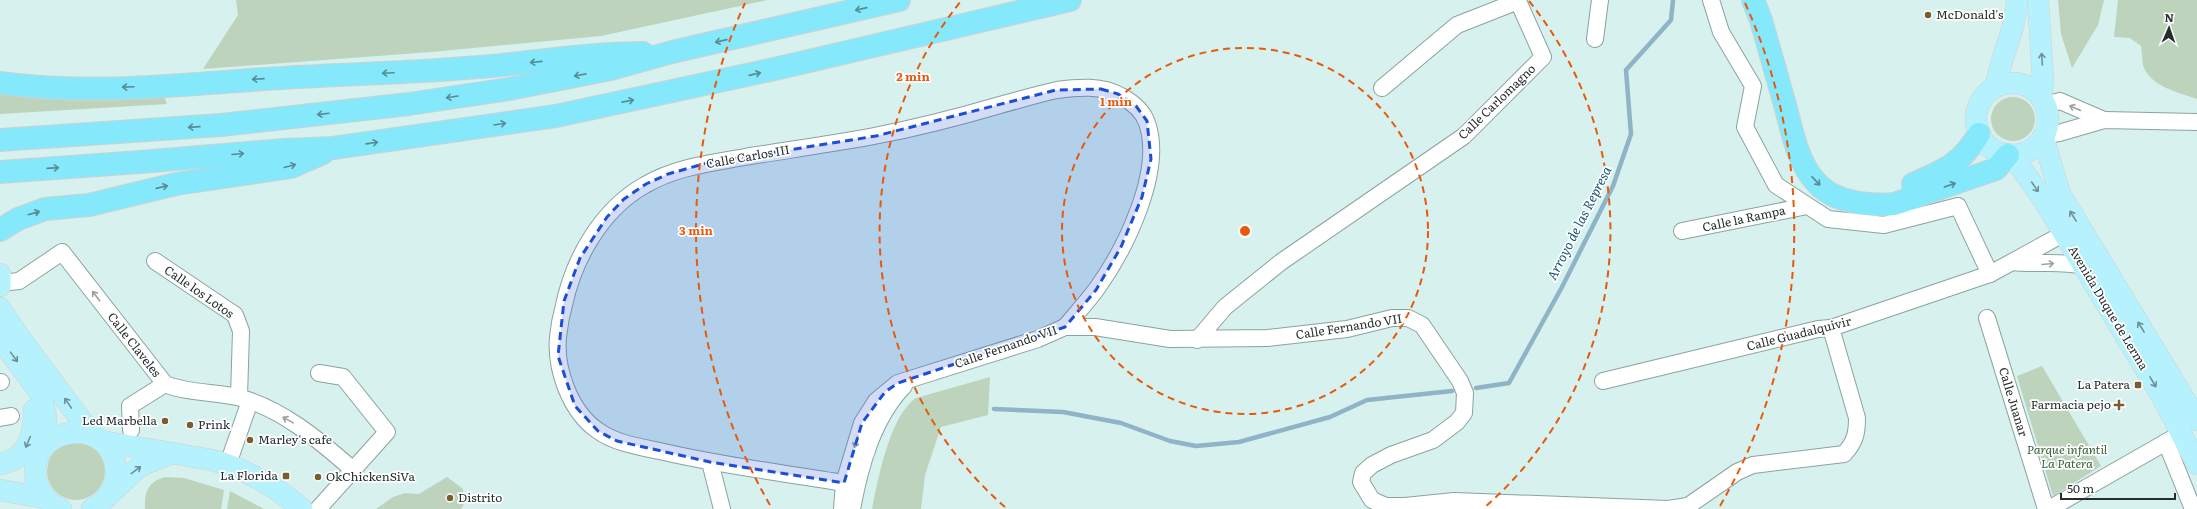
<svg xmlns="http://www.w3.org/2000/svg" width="2197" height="509" font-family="Literata,serif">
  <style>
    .green { fill: #bdd3bc }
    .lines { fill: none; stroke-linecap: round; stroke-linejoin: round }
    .stream { stroke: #8fb3c7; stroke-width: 4.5 }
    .minor-casing { stroke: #8ba3a0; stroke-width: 18 }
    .major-casing { stroke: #cfd1d1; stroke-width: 22 }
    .highway-casing { stroke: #cfd1d1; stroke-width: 24 }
    .minor { stroke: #fff; stroke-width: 16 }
    .major { stroke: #b6f2fd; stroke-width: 21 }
    .highway { stroke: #86e9fb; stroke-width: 22 }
    .oneway { stroke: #568c94 }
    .oneway2 { stroke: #6e9095 }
    .oneway3 { stroke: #9da1a0 }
    .marked { fill: #1d4ed8; fill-opacity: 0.2; stroke: #1d4ed8; stroke-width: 3; stroke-dasharray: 8 5; stroke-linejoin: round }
    .ring { fill: none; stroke: #e8590c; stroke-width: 2; stroke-dasharray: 7 5 }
    .poi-dot { fill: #785d30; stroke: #fff; stroke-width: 1.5 }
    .labels { text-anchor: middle; stroke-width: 3.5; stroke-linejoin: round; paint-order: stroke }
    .poi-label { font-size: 12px; fill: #252e2d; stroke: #fff; text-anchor: start }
    .street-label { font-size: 12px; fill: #252e2d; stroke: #fff }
    .park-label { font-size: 12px; font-style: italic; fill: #365f38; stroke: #fff }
    .water-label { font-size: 13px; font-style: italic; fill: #155572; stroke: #fff }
    .centre { fill: #e8590c; stroke: #fff; stroke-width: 2 }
    .ring-label { font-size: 12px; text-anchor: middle; font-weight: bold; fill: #e8590c; stroke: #fff; stroke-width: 3.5; stroke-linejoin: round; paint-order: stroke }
  </style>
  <rect width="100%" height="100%" fill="#d7f1ee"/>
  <!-- green -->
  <g class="green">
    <path d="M236 0H767L601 36 431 52 203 69 238 15Z"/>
    <path d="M2058 0H2104L2098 25 2072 68 2061 34Z"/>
    <path d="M2118 0H2197V99C2178 92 2150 87 2143 65 2142 59 2142 52 2141 46L2130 38 2114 37Z"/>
    <path d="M0 91 100 98 164 97 167 104 0 114Z"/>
    <circle cx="2013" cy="119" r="22"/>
    <path d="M2042 366 2101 466 2053 496 2017 376Z"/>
    <path d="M990 377 988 415 941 427 925 475 921 509H872C878 479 890 415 916 398Z"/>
    <circle cx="76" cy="471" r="29"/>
    <path d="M165 477 184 478 224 490 221 509H145C144 492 148 482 165 477Z"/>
    <path d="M447 477 463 489 465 502 461 509H376L393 497 405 493 419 494Z"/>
    <path d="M230 491 264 509H227Z"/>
  </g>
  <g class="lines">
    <!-- stream -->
    <g class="stream">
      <path d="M1476 388 1509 383 1562 287 1613 186 1631 134 1626 70 1671 20 1673 0"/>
      <path d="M994 409 1063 412 1121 423 1170 441 1196 446 1239 442 1330 417 1367 400 1452 391"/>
    </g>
    <defs>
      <g id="minor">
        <path d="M1711 0 1721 32 1753 86 1745 127 1776 185 1828 219 1884 225 1958 206 1990 274"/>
        <path d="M1595 39 1600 0"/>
        <path d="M2045 105 2060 101 2104 120"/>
        <path d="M2045 135 2059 133 2104 120 2197 122"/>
        <path d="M1682 231 1807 206"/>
        <path d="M155 261 235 315 241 331 239 397"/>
        <path d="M2013 262C2036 265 2060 260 2083 266"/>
        <path d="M1 283 19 281 62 252 165 384C187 393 214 392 237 397 280 407 320 441 352 469"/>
        <path d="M1987 318 2046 509"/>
        <path d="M1197 340 1225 307 1281 262 1464 136 1543 57 1518 1 1457 25 1382 88"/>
        <path d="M1603 381 1818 329 1831 328 1990 274 2063 234"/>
        <path d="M0 382H1"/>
        <path d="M0 418 11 416"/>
        <path d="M131 430 130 406 165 384"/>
        <path d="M2166 442 2193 509"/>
        <path d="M710 462 722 509"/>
        <path d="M228 464 250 401"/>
        <path d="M844 483C784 473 724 466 664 452 641 447 616 444 597 430 570 411 555 369 558 337 559 327 561 316 564 305 574 258 602 209 645 185 675 167 712 163 745 157 788 150 831 144 874 136 916 128 959 117 1000 105 1019 100 1038 94 1057 90 1078 87 1102 85 1121 96 1132 102 1143 111 1147 123 1164 171 1125 249 1098 287 1088 301 1076 314 1065 327"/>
        <path d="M318 509 387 432 343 377 319 373"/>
        <path d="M842 509 844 483 862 423 876 401 898 383 1038 339 1065 327H1095L1170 339 1268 338 1347 329 1392 318H1408L1422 325 1460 381 1465 393 1464 413 1457 422 1433 440 1391 455 1372 465 1363 473 1361 482 1372 500 1386 506H1405L1454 501 1668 509 1688 506 1737 472 1753 465 1844 454C1855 442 1857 434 1857 418L1831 328"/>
        <path d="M852 509C860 466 873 418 904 386"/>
        <path d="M2049 509 2182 433"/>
      </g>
      <g id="major">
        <path d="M2038 0 2043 79 2041 98"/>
        <circle cx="2012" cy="119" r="36"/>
        <path d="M1996 87C2000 57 2016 30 2017 0"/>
        <path d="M2043 137 2060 194 2197 420"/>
        <path d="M2012 155 2045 202 2160 393 2197 464"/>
        <path d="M0 274V286"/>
        <path d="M0 308 20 338 92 435"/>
        <path d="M0 338 40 393 46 416 44 446"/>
        <path d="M101 441 212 460C246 469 275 486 302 509"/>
        <path d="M0 464C28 459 34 436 34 410"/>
        <path d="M0 490 45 498"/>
        <path d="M111 493 140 466 169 454"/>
        <path d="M61 509C50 504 41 495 37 483 22 427 111 411 116 470 118 487 106 501 92 509"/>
      </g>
      <g id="highway">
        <path d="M1753 0 1761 20C1769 48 1777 76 1785 105 1792 130 1797 161 1815 181 1833 203 1868 206 1894 204L1996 169 2008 155"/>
        <path d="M0 83C88 95 177 85 265 79 341 74 416 73 492 66 542 61 592 53 643 53"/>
        <path d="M0 140 221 125 409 104 509 89 611 69 672 52 899 0"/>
        <path d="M0 172 140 162 284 150 333 148 556 116 779 68 1070 0"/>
        <path d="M1913 184C1945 170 1960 165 1979 134"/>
        <path d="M0 230 18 219 45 209 89 205 176 184 291 167 323 153"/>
      </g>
    </defs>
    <!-- minor casing -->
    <use href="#minor" class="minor-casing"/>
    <!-- major casing -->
    <use href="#major" class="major-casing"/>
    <!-- highway casing -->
    <use href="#highway" class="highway-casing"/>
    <!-- minor -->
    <use href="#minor" class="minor"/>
    <!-- major -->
    <use href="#major" class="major"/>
    <!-- highway -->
    <use href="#highway" class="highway"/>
  </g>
  <!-- one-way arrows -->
  <defs><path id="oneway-shaft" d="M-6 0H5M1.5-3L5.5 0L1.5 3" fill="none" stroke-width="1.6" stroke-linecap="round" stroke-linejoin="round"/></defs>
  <g class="oneway">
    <use href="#oneway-shaft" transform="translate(861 9) rotate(167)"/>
    <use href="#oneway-shaft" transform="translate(721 41) rotate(167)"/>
    <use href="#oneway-shaft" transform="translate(536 62) rotate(174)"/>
    <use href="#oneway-shaft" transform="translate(388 73) rotate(177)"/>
    <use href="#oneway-shaft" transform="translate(755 74) rotate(-13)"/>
    <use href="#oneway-shaft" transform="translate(580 75) rotate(169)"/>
    <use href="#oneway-shaft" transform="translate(258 79) rotate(176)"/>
    <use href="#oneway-shaft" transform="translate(128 87) rotate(178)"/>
    <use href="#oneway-shaft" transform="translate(452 97) rotate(171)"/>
    <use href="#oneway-shaft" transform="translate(628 101) rotate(-11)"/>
    <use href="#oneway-shaft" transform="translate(323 114) rotate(173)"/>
    <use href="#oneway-shaft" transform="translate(500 124) rotate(-9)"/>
    <use href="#oneway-shaft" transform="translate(194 127) rotate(176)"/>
    <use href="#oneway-shaft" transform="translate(372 143) rotate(-8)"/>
    <use href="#oneway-shaft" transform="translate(238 154) rotate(-5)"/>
    <use href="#oneway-shaft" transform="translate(290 166) rotate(-15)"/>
    <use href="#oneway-shaft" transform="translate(53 168) rotate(-4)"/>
    <use href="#oneway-shaft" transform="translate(1816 181) rotate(47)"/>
    <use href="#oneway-shaft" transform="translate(1950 185) rotate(-19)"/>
    <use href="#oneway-shaft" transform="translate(162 187) rotate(-13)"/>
    <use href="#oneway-shaft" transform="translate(34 213) rotate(-16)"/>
  </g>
  <g class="oneway2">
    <use href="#oneway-shaft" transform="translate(2042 59) rotate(-94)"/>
    <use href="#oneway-shaft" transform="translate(2035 187) rotate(56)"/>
    <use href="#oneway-shaft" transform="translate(2073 216) rotate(-122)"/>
    <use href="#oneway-shaft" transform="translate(2141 327) rotate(-122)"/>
    <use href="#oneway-shaft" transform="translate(14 357) rotate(54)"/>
    <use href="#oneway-shaft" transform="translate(2153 382) rotate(59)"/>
    <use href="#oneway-shaft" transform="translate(68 403) rotate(-124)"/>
    <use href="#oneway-shaft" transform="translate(28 442) rotate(113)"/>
    <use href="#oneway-shaft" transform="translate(136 470) rotate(-37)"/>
  </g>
  <g class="oneway3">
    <use href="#oneway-shaft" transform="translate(2075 108) rotate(-156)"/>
    <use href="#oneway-shaft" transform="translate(2048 264) rotate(-5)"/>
    <use href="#oneway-shaft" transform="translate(96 296) rotate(-127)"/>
    <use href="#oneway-shaft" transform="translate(288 420) rotate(-151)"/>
    <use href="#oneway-shaft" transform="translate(856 442) rotate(107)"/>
  </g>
  <!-- marked area -->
  <path class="marked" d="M1101 89 1118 94 1136 106 1147 121 1151 159 1142 197 1121 247 1096 290 1065 327 898 383 885 392 862 423 844 483 710 462 617 441 598 431 575 406 558 356 564 301 580 258 607 217 624 199 646 184 668 174 707 163 876 136 1056 90Z"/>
  <!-- distance rings -->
  <g class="ring">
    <circle cx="1245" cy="231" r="183"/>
    <path d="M1005 507A366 366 0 0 1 961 1M1529 1A366 366 0 0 1 1485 507"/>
    <path d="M770 505A549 549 0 0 1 745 3M1745 3A549 549 0 0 1 1720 506"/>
  </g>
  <!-- markers -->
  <g class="poi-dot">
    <circle cx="1928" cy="15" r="4"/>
    <rect x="2134" y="381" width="8" height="8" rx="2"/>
    <path d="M2117 399h4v4h4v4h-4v4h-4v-4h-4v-4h4z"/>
    <circle cx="165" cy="421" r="4"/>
    <circle cx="190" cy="425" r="4"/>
    <circle cx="250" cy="440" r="4"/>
    <rect x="282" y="472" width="8" height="8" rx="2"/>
    <circle cx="318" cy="477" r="4"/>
    <circle cx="450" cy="498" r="4"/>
  </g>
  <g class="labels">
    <!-- poi labels -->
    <g class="poi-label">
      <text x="1936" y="19">McDonald's</text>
      <text x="2130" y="389" text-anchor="end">La Patera</text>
      <text x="2111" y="409" text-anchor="end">Farmacia pejo</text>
      <text x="157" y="425" text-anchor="end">Led Marbella</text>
      <text x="198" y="429">Prink</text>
      <text x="258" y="444">Marley's cafe</text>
      <text x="278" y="480" text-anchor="end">La Florida</text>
      <text x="326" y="481">OkChickenSiVa</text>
      <text x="458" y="502">Distrito</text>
    </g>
    <!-- street labels -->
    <g class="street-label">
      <text transform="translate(1497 102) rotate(-44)" y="4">Calle Carlomagno</text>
      <text transform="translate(748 157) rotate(-10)" y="4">Calle Carlos III</text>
      <text transform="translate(1744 219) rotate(-12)" y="4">Calle la Rampa</text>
      <text transform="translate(199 292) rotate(35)" y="4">Calle los Lotos</text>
      <text transform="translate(2108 308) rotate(59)" y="4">Avenida Duque de Lerma</text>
      <text transform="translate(1349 327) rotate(-9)" y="4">Calle Fernando VII</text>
      <text transform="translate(1799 334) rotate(-14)" y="4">Calle Guadalquivir</text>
      <text transform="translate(134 345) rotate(52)" y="4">Calle Claveles</text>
      <text transform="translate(1006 347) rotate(-19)" y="4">Calle Fernando VII</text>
      <text transform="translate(2013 402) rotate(73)" y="4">Calle Juanar</text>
    </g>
    <!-- park labels -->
    <g class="park-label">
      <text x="2067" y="454">Parque infantil<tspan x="2067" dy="14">La Patera</tspan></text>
    </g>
    <!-- water labels -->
    <g class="water-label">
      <text transform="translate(1579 223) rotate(-63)" y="5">Arroyo de las Represa</text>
    </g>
  </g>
  <circle cx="1245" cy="231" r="6" class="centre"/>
  <g class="ring-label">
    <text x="913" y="81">2 min</text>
    <text x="1116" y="106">1 min</text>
    <text x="696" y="235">3 min</text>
  </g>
  <!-- north arrow -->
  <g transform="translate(2169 28) rotate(2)" stroke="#ffffff" stroke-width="3" paint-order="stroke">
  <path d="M0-3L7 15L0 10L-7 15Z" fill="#252e2d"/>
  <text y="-6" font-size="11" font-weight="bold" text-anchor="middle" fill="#252e2d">N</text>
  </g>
  <!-- scale -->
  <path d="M2061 493v6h114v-6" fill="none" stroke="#252e2d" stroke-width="2"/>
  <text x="2067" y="493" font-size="12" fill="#252e2d" stroke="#ffffff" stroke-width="3" paint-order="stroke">50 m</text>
</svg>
